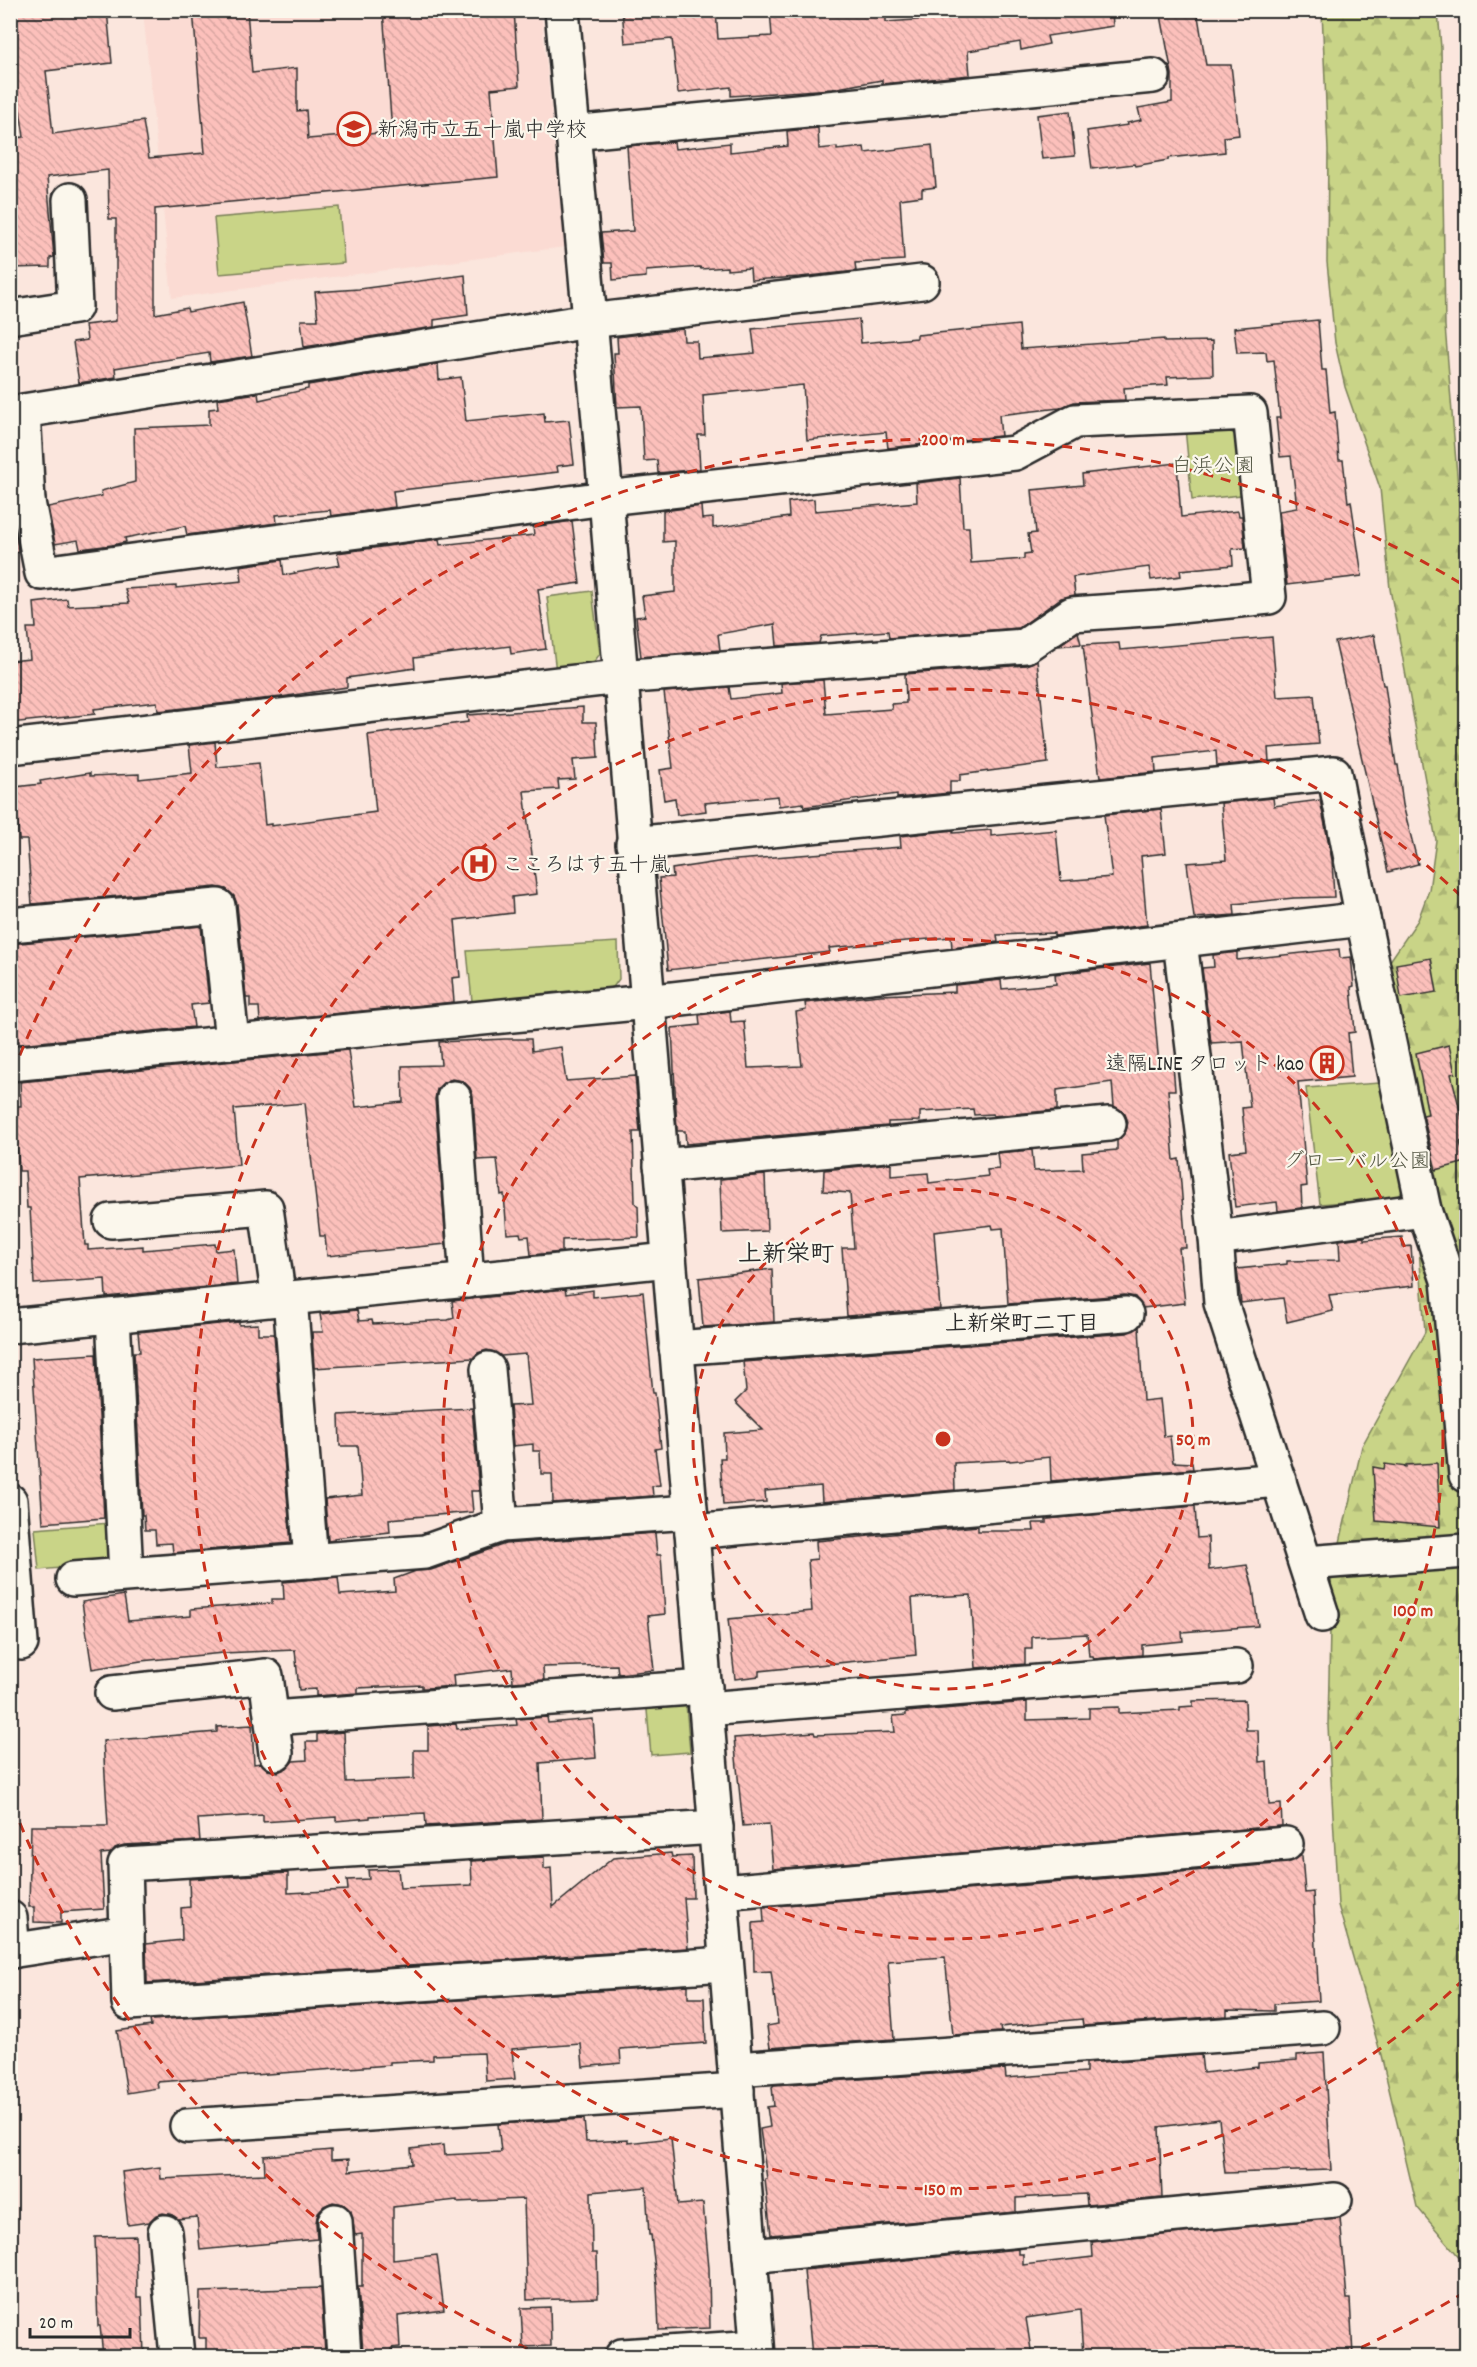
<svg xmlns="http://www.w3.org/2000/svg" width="1477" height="2367" font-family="Dekko,'Klee One',sans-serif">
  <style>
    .built { fill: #fbdbd3 }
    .forest { fill: url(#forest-firs); stroke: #7a8059; stroke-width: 1.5 }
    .green { fill: #c9d487; stroke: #7a8059; stroke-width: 1.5 }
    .building { fill: url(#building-back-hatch); stroke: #2b2b2b; stroke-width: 1.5 }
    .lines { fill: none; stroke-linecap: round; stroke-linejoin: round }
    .minor-casing { stroke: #2b2b2b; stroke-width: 38 }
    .minor { stroke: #fbf7ec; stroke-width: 33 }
    .ring { fill: none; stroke: #c8321e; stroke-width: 3; stroke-dasharray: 10 8 }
    .labels { text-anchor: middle; stroke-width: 4.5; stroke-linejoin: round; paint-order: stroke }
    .poi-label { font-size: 21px; fill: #2b2b2b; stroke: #fbf7ec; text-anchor: start }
    .park-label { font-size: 21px; fill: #525542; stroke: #fbf7ec }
    .neighbourhood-label { font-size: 22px; font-weight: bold; fill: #2b2b2b; stroke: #fbf7ec }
    .quarter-label { font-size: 24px; font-weight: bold; fill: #2b2b2b; stroke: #fbf7ec }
    .centre { fill: #c8321e; stroke: #fbf7ec; stroke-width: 3 }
    .ring-label { font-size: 18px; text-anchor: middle; font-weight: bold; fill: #c8321e; stroke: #fbf7ec; stroke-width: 4.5; stroke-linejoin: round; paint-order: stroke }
  </style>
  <defs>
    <pattern id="forest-firs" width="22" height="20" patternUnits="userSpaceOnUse" patternTransform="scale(1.5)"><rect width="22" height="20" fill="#c9d487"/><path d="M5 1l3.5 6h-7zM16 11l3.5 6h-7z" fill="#adb675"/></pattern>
    <pattern id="building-back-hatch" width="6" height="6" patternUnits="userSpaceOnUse" patternTransform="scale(1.5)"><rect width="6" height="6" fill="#fcc0bb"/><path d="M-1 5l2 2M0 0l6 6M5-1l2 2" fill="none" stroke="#d8a5a1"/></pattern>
  </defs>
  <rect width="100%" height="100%" fill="#fbe6dd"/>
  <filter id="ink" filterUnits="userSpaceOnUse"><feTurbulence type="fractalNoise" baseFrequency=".0167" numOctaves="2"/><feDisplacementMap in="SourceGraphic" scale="12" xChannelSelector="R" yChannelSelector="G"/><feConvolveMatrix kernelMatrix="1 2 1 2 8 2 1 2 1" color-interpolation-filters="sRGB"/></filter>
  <g filter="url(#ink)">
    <!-- built -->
    <path class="built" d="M143 11H541L565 247 172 298Z"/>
    <!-- forest -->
    <path class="forest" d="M1322 11H1438L1441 48 1445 326 1466 586V2265L1417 2207 1381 2055 1338 1905 1328 1726 1331 1582 1362 1446 1425 1332 1416 1207 1386 1002 1390 961 1418 920 1429 890 1436 840 1390 589 1380 488 1345 387 1335 343 1327 262 1328 150Z"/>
    <!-- green -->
    <g class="green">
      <path d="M339 207 344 263 219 274 214 218Z"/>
      <path d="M1221 424 1235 435 1241 495 1192 500 1185 428Z"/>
      <path d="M592 591 600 654 589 668 556 672 547 597Z"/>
      <path d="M618 942 619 979 611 990 472 1001 467 951Z"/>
      <path d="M1380 1083 1407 1186 1396 1198 1320 1204 1306 1088Z"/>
      <path d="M110 1523 113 1551 103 1564 39 1570 35 1529Z"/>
      <path d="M646 1699 686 1704 690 1752 651 1755Z"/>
    </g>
    <!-- building -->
    <g class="building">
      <path d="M10 10H107L112 63 46 71 53 134 143 121 149 158 205 153 193 10H247L252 73 297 68V111L306 110 308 139 392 132 383 10H514L519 86 491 89 498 177 155 209V314L187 308 188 312 243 302 252 356 210 362 209 353 115 368 116 377 79 383 73 342 87 340 85 325 116 321V219H109L108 170 47 177 54 257 50 258V267L10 268V138L24 137 15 76 10 77Z"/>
      <path d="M622 10H716L718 39 772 36 770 10H886V22L974 16 973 10H1112L1113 26 1047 36 1049 44 1021 50 1020 42 968 51 970 75 882 84V80L832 89 731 96V87L678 93 672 39 625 43Z"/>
      <path d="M1160 10H1197L1206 65H1231L1239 135 1224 137 1225 152 1168 158V160L1135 166 1134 164 1092 169 1087 131 1128 125 1127 123 1141 120 1138 108 1172 102V74Z"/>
      <path d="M1070 111 1075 156 1042 159 1037 115Z"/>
      <path d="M818 128 819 149 837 147V150L864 147 865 153 932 145 936 187 922 189V196L900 199 904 260 855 263 856 271 800 277 751 280 750 268 727 270V267L701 269 700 267 646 271V277L613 280 612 263H604L601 233 633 231 627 146 674 142 675 149 730 143V152L788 146 787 131Z"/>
      <path d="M465 275 468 315 434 320V327L304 347 301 320H318L315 292 359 289Z"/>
      <path d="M859 319 861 343 917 338V335L1019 325 1021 349 1164 339V342L1212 341 1213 375 1167 377 1168 385 1124 388 1125 400 1074 402 1060 408 999 415 1001 436 888 448 886 432 807 440 803 385 703 395 705 435H698L700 469 658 473 657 460 644 461 641 406 617 407 614 353H618L617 337 683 329 684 341H697L698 358 755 353 752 329Z"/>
      <path d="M1318 320 1322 370H1326L1330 413 1335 412 1339 460H1343L1348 502 1351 501 1362 576 1287 585 1279 511 1297 508 1291 456 1280 457 1276 418H1280L1274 360 1267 361 1266 352 1237 353 1234 328Z"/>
      <path d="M438 364 439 380 461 377 466 421 544 413 545 422 569 420 574 464 557 466 558 472 393 491 395 507 331 516 330 510 276 515 277 523 187 535 185 526 125 538 126 542 112 545 80 549 78 540 55 544 48 507 102 496 101 491 135 482 134 428 209 425V409L218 408 217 399 258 393 259 400 308 389V385Z"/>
      <path d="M1177 463 1181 517 1238 511 1239 516H1242L1245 548 1232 549 1233 565 1180 570 1181 576 1151 580 1149 567 1073 577 1075 595 1061 598 1019 628 889 638 888 631 821 636 819 643 777 646 775 624 718 634 720 650 641 657 636 617 645 616 642 596 675 592V541L663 542V511L701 506 702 519 713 518V528L789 517 788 502 814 499 815 511 917 502 916 483 960 478 963 527H969L971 563 1024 559V554L1031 553 1028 534 1036 533 1032 490 1083 485 1082 474Z"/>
      <path d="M572 521 580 583 538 589 546 649 511 654 510 646 414 658 415 668 347 678V687L281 697 158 711 157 702 94 709 95 714 10 723V661L30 659 27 628H36L34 603 67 599 68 606 129 603 125 589 176 586V588L242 581 240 566 282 560 284 575 340 565 337 553 439 539 440 545 534 535 533 527Z"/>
      <path d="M10 523H13L19 552 10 554Z"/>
      <path d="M1078 632 1081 644 1058 646Z"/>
      <path d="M1374 635 1383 685H1385L1396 765H1398L1403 805 1418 864 1388 872 1335 642Z"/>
      <path d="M1272 637 1277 697 1314 695 1319 744 1268 748 1269 761 1217 766 1216 751 1155 758 1156 772 1100 778 1083 645 1119 643 1120 650Z"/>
      <path d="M1037 660 1048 763 960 775V781H950V793L897 798V794L804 807 803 803 779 806 778 796 705 803 706 811 677 815 675 798 664 800 660 770 673 768 664 692 729 687 731 699 782 693 781 683 823 680 826 714 892 709 891 704 906 703 905 674 1026 665Z"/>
      <path d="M583 707V722H596L598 758 573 760 575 779 558 780 559 789 524 791 537 894 512 897 513 913 455 920 460 977 452 978 454 1002 260 1021 259 1007H250V998H246L237 904 234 896 226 889 216 887 32 904 27 840H19L15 787 41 784 40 781 90 773V776L139 774V779L192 773 189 745 215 742 217 767 259 763 265 825 271 824V826L376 812 368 735 468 722 467 715Z"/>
      <path d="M1273 798 1274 806 1320 800 1332 860 1334 897 1294 898 1234 904 1235 915 1194 918 1187 863 1226 860 1221 803Z"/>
      <path d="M1161 809 1166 853 1141 856 1147 925 1054 936V933L997 935 998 942 952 948 951 937 829 948 830 952 668 970 659 878 673 877 672 869 724 861 901 847 900 836 953 830V833L991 830V836L1056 830 1061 881 1112 877 1104 815Z"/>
      <path d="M201 926 209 1003 191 1005 194 1027 19 1044V1041L10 1042V944Z"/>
      <path d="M1339 949 1340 958 1351 957 1354 986 1351 987 1355 1032 1348 1033 1352 1077 1298 1082 1307 1186 1301 1187 1302 1208 1278 1211 1277 1202 1235 1207 1229 1152 1246 1150 1242 1108 1250 1107 1243 1041 1211 1043 1202 968 1214 967 1213 955 1237 952V960Z"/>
      <path d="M1431 958 1437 992 1401 998 1396 964Z"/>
      <path d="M1150 963 1159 1065 1173 1064 1175 1090H1168L1174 1160 1179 1159 1186 1248H1179L1185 1303 1143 1308 1135 1297 1125 1295 1008 1304 1003 1228 993 1229 992 1225 934 1232 940 1309 847 1316 842 1248H854L850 1193 823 1191 824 1170 891 1163V1176L928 1173 929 1183 988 1176 987 1170 999 1169 997 1153 1032 1150 1034 1171 1083 1169 1082 1153 1117 1150V1141L1126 1131 1128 1122 1125 1114 1114 1106 1112 1082 1057 1090V1110L993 1116V1114L974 1115 973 1109 920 1112V1121L888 1122V1126L686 1144 685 1131H677L672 1028 700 1025 699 1015 730 1011 731 1022 744 1021 748 1068 802 1066 796 1012 806 1010 805 1003 880 995 955 992V985L1001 980 1002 989 1056 984 1055 974Z"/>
      <path d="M505 1039H531L532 1051 561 1047 566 1081 635 1076 640 1132H633L635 1203 638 1206 639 1237 562 1240V1252L531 1255 529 1236 521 1237 520 1233 507 1234 504 1194 501 1195 497 1159 477 1160 473 1096 470 1088 463 1081 452 1079 443 1083 437 1089 435 1099 446 1244 327 1256 325 1236H320L305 1103 234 1109 239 1165 80 1179 85 1245H88V1250L143 1246V1250L215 1244 216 1251 234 1249 237 1284 106 1297 105 1279 34 1284 30 1208H27L25 1171H19L14 1106H21L20 1082 348 1050 356 1107 403 1102 402 1066 441 1065 439 1042Z"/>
      <path d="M1449 1045 1455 1073 1451 1074 1467 1138 1460 1142 1466 1162 1436 1170 1423 1115 1428 1114 1416 1053Z"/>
      <path d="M765 1175 767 1231 722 1233 720 1179Z"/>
      <path d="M1364 1237V1240L1402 1237 1403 1247 1411 1246 1414 1286 1329 1295 1333 1311 1287 1322 1283 1298 1241 1303 1237 1269 1287 1264V1261L1340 1260 1339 1240Z"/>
      <path d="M772 1269 774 1322 703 1327 699 1278Z"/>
      <path d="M565 1289 566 1294 593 1290V1297L643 1292 653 1393H655L661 1448 655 1449 660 1485 652 1486 653 1496 553 1503 552 1474H541L540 1451H533V1444L513 1446 510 1406 531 1405 526 1354 501 1356 495 1352 487 1350 478 1353 473 1358 314 1368 312 1332H323L320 1314 357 1310 359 1321 372 1320 373 1324 448 1320 454 1318 452 1301Z"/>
      <path d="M239 1322V1325L258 1324V1334H274L291 1543 173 1553 172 1543 156 1544 155 1530H145L144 1515H142L134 1352H140L138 1332Z"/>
      <path d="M1139 1326 1143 1401 1160 1399 1164 1437 1170 1436 1173 1462 1192 1463 1193 1469 1051 1481 1050 1457 1010 1461 1009 1460 954 1463 955 1490 822 1502 821 1486 765 1491 766 1502 723 1505 720 1458H725L724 1433 763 1430 735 1402 746 1391 743 1362 1127 1333Z"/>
      <path d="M96 1354 104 1518 43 1523 32 1358Z"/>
      <path d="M472 1408 479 1491H471L473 1512 389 1519 390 1532 334 1538V1540L328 1541 325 1499 362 1495 358 1446H340L339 1415Z"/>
      <path d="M1437 1463 1440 1527 1376 1521 1373 1467 1384 1469 1385 1464 1406 1467V1465Z"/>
      <path d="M1195 1506 1197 1538 1208 1537 1209 1570 1247 1565 1253 1588 1258 1626 1182 1632 1183 1641 1142 1645V1655L1094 1659 1093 1656H1089L1087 1634 1032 1637V1649H1025V1664L976 1668 971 1595 912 1598 916 1655 759 1671V1676L735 1679 728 1619 812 1611 808 1560 817 1559 816 1541 978 1526V1531H1034L1033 1523H1046V1519Z"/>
      <path d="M655 1533 657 1555H661L665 1614 648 1616 654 1670 618 1674 617 1665 543 1667 544 1680 513 1682 512 1668 453 1675 454 1686 427 1688H422V1685L358 1688V1693L316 1696V1689L299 1690 295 1650 223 1653 141 1661 92 1669 82 1602 124 1595 128 1621 191 1616V1609L272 1603V1599H284L283 1582 338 1577 340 1595 395 1591 394 1579 416 1571 431 1570 505 1544Z"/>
      <path d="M1245 1700 1246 1730H1258L1259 1762 1267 1761 1269 1805 1281 1804 1282 1826 773 1869 769 1824 743 1826 734 1738 814 1732 815 1735 895 1732 893 1716 906 1715V1712L1027 1702V1720L1089 1718V1708L1119 1707V1713L1180 1710V1707L1193 1706V1701Z"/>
      <path d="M547 1717 548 1723 593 1719 596 1758 540 1763 542 1819 426 1826 425 1813 370 1816V1818L336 1821V1817L263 1822V1815L198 1819 200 1841 124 1845 115 1848 111 1853 101 1854 104 1909 61 1912V1923L34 1922V1907H29L31 1826H108L103 1741 217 1732V1727L252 1725 254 1764 261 1763 268 1770 278 1772 287 1768 293 1761 307 1760 306 1742H317V1734L344 1732 346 1782 414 1779V1750H428V1726L456 1724 457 1729 517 1725 516 1719Z"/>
      <path d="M671 1853 672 1857 692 1856 693 1898H684L688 1948 147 1983 146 1944 182 1940 181 1908 190 1907 189 1879 288 1873V1893L348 1890 347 1880 369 1879 368 1870 398 1869 400 1888 472 1885 471 1861 544 1857V1869L551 1868 553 1907 613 1858Z"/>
      <path d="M1300 1856H1302L1305 1893 1313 1892 1319 2001 1274 2004V2011L1227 2010V2016L1083 2026 1082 2019 1000 2027 1001 2032 953 2035 945 1957 888 1961 894 2039 770 2048 767 2026 778 2024 771 1971 754 1972 753 1923 764 1922 763 1907 1288 1863Z"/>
      <path d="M688 1985V1998H704L706 2043 620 2049 621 2063 583 2067 581 2044 512 2049 515 2079 486 2081 484 2053 433 2055V2060L390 2062V2065L157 2082 158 2088 127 2093 117 2031 151 2026 150 2020Z"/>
      <path d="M1324 2053 1331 2170 1225 2173 1219 2119 1159 2127 1162 2198 1087 2205 1086 2194 1016 2198V2212L771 2235 765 2179H767L760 2129 770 2127 767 2107 774 2106 772 2087 774 2085 1005 2069 1006 2078 1086 2072V2063L1201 2055 1203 2073 1258 2067V2063L1297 2060V2055Z"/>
      <path d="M584 2119 586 2142 628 2140V2143L671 2138 678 2205 703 2203 709 2268 710 2328 659 2330 657 2285 651 2235H649L646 2187 591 2192 592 2253H597L598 2298 527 2300 524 2199 457 2202V2200L393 2207V2260L437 2255 444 2310 398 2316 400 2347 392 2348V2356H365V2352H363L358 2287H362V2234L355 2235 351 2211 343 2204 333 2202 324 2206 318 2212 316 2222 317 2239 200 2250 197 2217 178 2219 172 2215 163 2213 155 2216 149 2222 128 2225 122 2172 160 2167 161 2179 265 2174 264 2156 331 2150V2160L349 2159V2171L412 2164 411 2149 443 2145 444 2155 501 2152 498 2124Z"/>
      <path d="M1340 2217 1347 2299H1350L1353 2356H1083L1080 2310 1026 2318 1032 2356H812L804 2270 1018 2249V2254H1023V2265L1093 2257 1092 2242Z"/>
      <path d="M136 2236 137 2297H142L144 2356H103L100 2326H98L95 2237Z"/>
      <path d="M321 2288 325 2353 206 2356V2338H199L200 2292Z"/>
      <path d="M550 2307 551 2346 523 2347 521 2308Z"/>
    </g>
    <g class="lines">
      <defs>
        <g id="minor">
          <path d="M562 10 606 498 692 1532 758 2356"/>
          <path d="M572 133 1153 76"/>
          <path d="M10 317 75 307 70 200"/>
          <path d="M10 505 28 502 23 411 589 321 922 282"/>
          <path d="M10 747 619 677 1025 646 1072 614 1160 608 1269 597 1250 413 1075 421 1015 453 606 498 42 573 28 502"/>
          <path d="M633 844 1334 773 1363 919 1424 1210 1448 1280 1466 1475"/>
          <path d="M10 925 218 906 232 1041"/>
          <path d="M1180 941 1216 1238 1221 1303 1322 1615"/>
          <path d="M10 1064 647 1002 1363 919"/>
          <path d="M454 1098 467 1281"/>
          <path d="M661 1166 1109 1124"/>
          <path d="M111 1221 266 1208 279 1300"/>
          <path d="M1216 1238 1424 1210"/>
          <path d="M290 1298 311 1561"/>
          <path d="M113 1316 126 1574"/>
          <path d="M10 1326 669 1260"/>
          <path d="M676 1348 1126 1314"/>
          <path d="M488 1369 501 1525"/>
          <path d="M10 1501 21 1643"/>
          <path d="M692 1532 1279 1480"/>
          <path d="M1306 1563 1466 1551"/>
          <path d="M73 1579 425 1552 501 1525 690 1512"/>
          <path d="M112 1693 266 1676 276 1753"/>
          <path d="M706 1709 1236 1666"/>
          <path d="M272 1718 705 1687"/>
          <path d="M716 1827 125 1864 129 2003 726 1964"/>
          <path d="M721 1892 1286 1844"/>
          <path d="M10 1918 13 1951"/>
          <path d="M10 1951 127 1933"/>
          <path d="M735 2069 1323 2028"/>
          <path d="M187 2126 737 2090"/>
          <path d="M335 2221 344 2356"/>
          <path d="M165 2232 177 2356"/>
          <path d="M750 2256 1335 2200"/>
          <path d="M622 2356 757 2347"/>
        </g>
      </defs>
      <!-- minor casing -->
      <use href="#minor" class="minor-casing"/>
      <!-- minor -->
      <use href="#minor" class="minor"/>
    </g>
  </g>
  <!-- distance rings -->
  <g class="ring">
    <circle cx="943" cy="1439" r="250"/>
    <circle cx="943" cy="1439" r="500"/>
    <path d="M1464 1979A750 750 0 1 1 1464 899"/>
    <path d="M1465 2292A1000 1000 0 0 1 1342 2356M544 2356A1000 1000 0 0 1 13 1806M13 1072A1000 1000 0 0 1 1465 586"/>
  </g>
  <!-- icons -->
  <defs>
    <symbol id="school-ring" viewBox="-11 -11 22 22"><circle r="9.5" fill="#fbf7ec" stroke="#c8321e" stroke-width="1.5"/><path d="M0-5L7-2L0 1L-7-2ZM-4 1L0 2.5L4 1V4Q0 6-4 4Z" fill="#c8321e"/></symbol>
    <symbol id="hospital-ring" viewBox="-11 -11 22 22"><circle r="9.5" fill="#fbf7ec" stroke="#c8321e" stroke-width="1.5"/><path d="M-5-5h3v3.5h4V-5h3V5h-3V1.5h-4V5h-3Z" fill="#c8321e"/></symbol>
    <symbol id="building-ring" viewBox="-11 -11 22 22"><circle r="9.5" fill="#fbf7ec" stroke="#c8321e" stroke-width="1.5"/><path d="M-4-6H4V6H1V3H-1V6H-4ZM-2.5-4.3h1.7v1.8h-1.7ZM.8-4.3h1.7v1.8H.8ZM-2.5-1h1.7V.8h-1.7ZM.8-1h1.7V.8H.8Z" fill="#c8321e"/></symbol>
  </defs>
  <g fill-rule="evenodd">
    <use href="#school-ring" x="335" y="110" width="38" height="38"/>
    <use href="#hospital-ring" x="460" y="845" width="38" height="38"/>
    <use href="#building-ring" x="1308" y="1044" width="38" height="38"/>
  </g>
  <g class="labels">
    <!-- poi labels -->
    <g class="poi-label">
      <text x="377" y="136">新潟市立五十嵐中学校</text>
      <text x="502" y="871">こころはす五十嵐</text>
      <text x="1304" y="1070" text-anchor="end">遠隔LINE タロット kao</text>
    </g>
    <!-- park labels -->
    <g class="park-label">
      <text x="1213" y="472">白浜公園</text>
      <text x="1357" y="1167">グローバル公園</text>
    </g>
    <!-- neighbourhood labels -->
    <g class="neighbourhood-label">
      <text x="1022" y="1330">上新栄町二丁目</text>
    </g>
    <!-- quarter labels -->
    <g class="quarter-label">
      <text x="786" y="1261">上新栄町</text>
    </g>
  </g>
  <circle cx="943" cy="1439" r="9" class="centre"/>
  <g class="ring-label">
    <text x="943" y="445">200 m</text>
    <text x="1193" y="1445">50 m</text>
    <text x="1413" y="1616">100 m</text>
    <text x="943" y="2195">150 m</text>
  </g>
  <!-- margin -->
  <rect width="1477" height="2367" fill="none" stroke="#fbf7ec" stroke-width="36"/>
  <rect x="18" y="18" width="1441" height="2331" fill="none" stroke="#2b2b2b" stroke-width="2" filter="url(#ink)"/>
  <!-- scale -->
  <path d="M30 2328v9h100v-9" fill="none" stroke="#2b2b2b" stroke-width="3"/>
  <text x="39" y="2328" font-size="18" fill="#2b2b2b" stroke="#fbf7ec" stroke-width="4.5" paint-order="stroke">20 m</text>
</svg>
